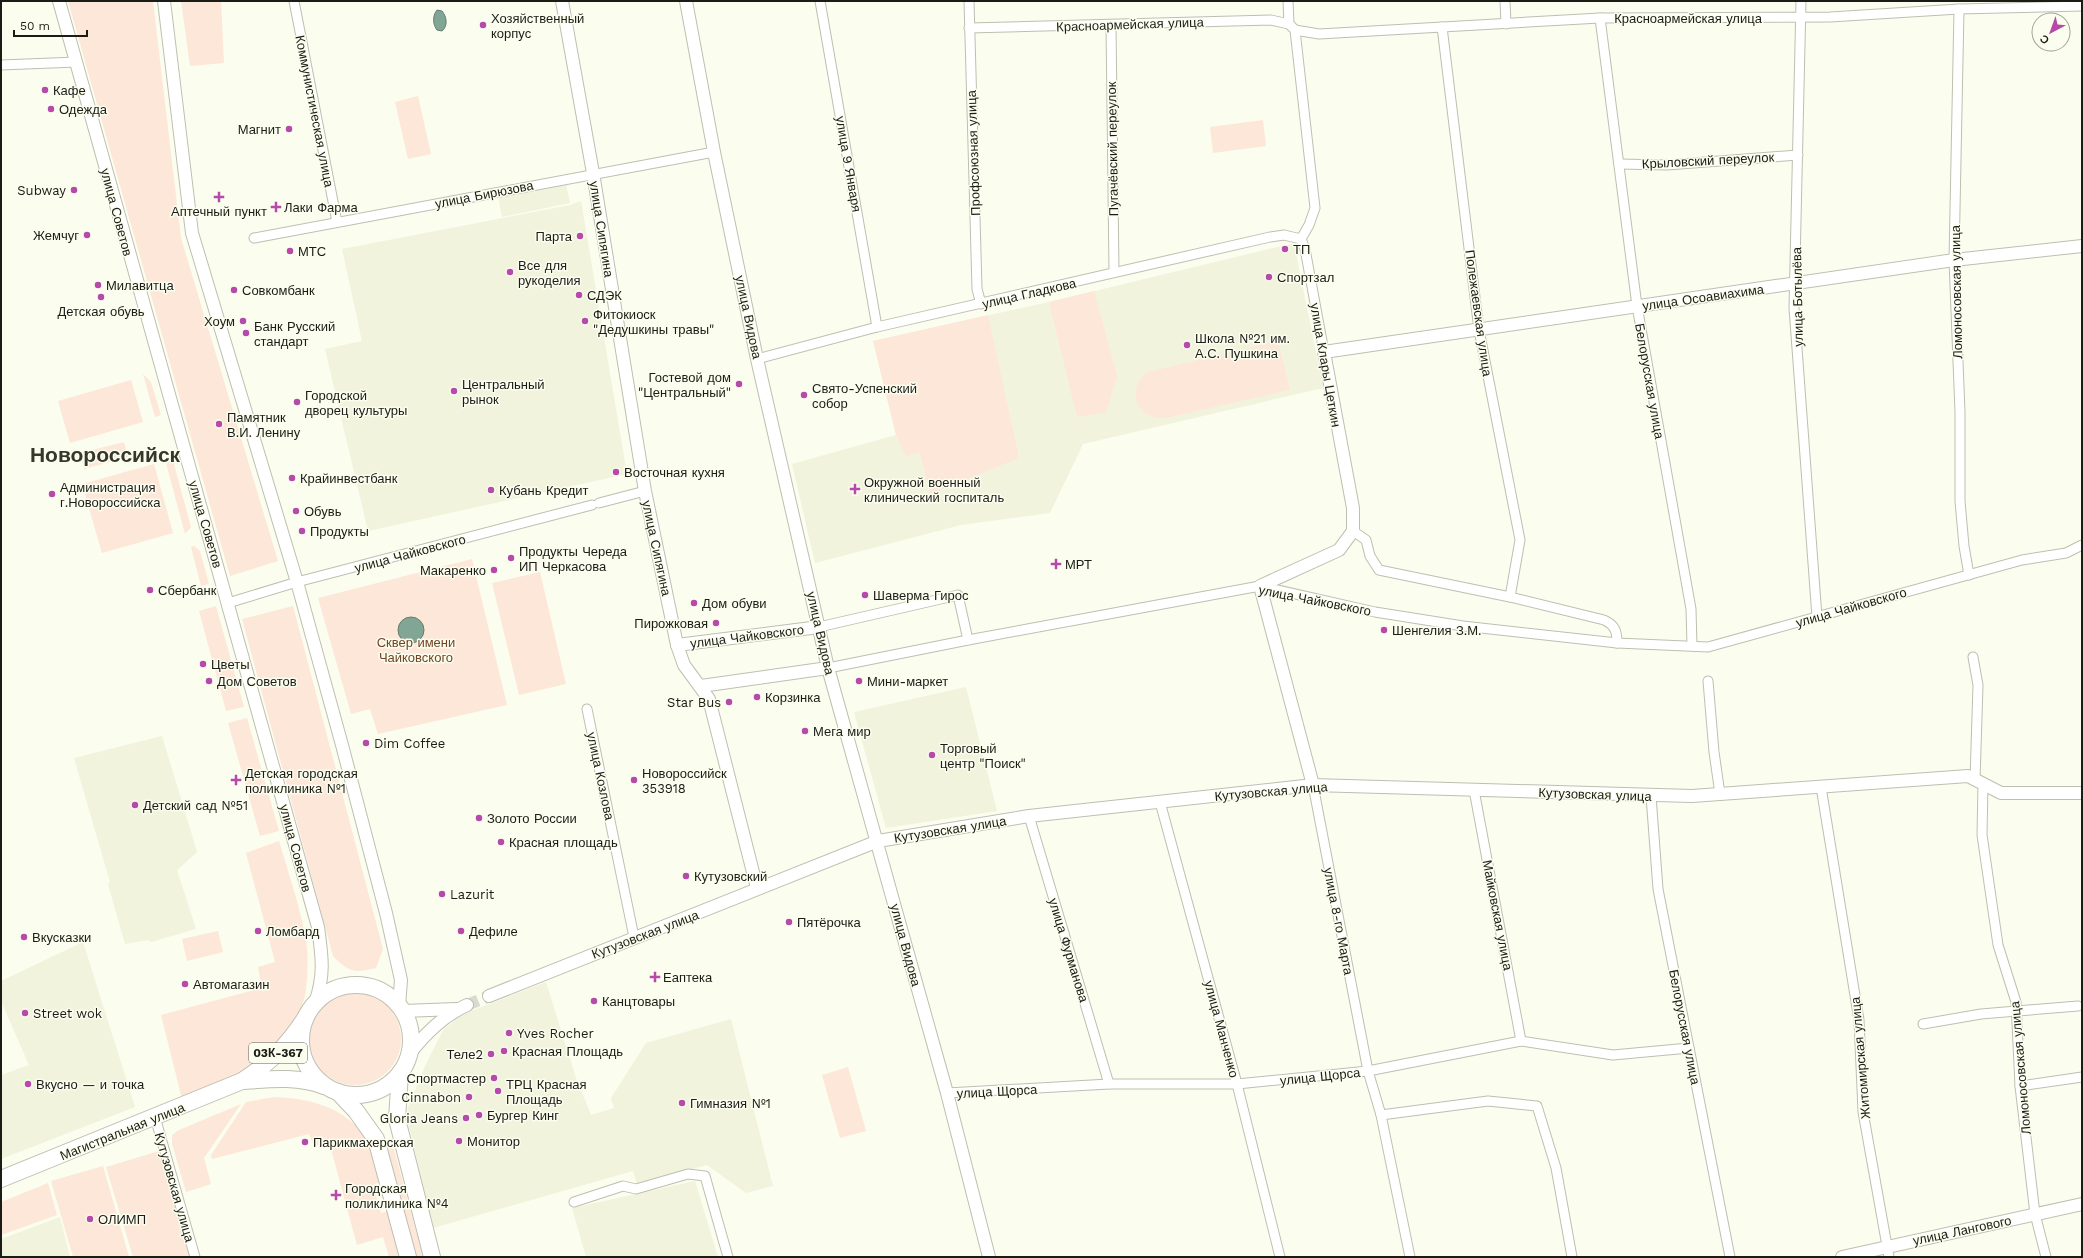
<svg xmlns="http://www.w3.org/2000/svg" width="2083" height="1258" font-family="'Work Sans',sans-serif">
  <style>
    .built { fill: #f1f3dd }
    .green { fill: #fde7d9 }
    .water { fill: #82a696; stroke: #637d70 }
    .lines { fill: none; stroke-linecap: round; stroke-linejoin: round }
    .secondary-tunnel { stroke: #dadbce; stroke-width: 12; stroke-dasharray: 12 6; stroke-linecap: butt }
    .street-casing { stroke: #bebfb1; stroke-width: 11 }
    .secondary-casing { stroke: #bebfb1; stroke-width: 14 }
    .highway-casing { stroke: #bebfb1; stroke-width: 18 }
    .street { stroke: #fff; stroke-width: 9 }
    .secondary { stroke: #fff; stroke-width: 12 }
    .highway { stroke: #fff; stroke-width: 16 }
    .poi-dot { fill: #b64aaa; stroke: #fbfdee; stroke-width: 1.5 }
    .labels { text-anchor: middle; stroke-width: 3; stroke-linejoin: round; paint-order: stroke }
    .shield { fill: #fbfdee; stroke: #5f6058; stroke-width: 1 }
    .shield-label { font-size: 12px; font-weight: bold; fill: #1c1c17 }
    .poi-label { font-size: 13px; fill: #1c1c17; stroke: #fbfdee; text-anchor: start }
    .street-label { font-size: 13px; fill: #1c1c17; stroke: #fbfdee }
    .park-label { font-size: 13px; fill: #714525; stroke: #fbfdee }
    .town-label { font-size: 21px; font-weight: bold; fill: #36372c; stroke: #fbfdee }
  </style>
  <rect width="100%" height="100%" fill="#fbfdee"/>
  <!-- built -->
  <g class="built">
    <path d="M565 179 570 203 502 217 497 191Z"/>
    <path d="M581 201 627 474 368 531 325 349 362 341 342 249 503 218 570 205Z"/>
    <path d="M1294 243 1323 388 1083 444 1050 513 961 525 815 563 792 464 896 435 873 341 1049 302Z"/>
    <path d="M966 687 997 811 886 828 854 712Z"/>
    <path d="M162 736 197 852 177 870 196 929 151 942 148 940 125 944 108 884 110 882 74 758Z"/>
    <path d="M83 942 135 1107 1 1159V1075L29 1065 1 1001V981Z"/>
    <path d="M546 982 576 1078 591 1115 614 1108 611 1098 646 1043 731 1019 773 1186 746 1193 707 1165 637 1184 633 1171 433 1228 407 1118 408 1107 426 1064 443 1030 463 1014Z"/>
    <path d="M695 1181 718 1257H586L572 1208Z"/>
    <path d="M60 1217 70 1257H1V1239Z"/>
  </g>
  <!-- green -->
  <g class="green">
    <path d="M68 1H153L181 238 278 561 230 576Z"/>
    <path d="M181 1H221L224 63 190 66Z"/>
    <path d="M418 96 431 154 408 159 395 102Z"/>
    <path d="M1263 120 1266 146 1213 153 1210 127Z"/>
    <path d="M1094 291 1117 376 1106 412 1077 417 1049 302Z"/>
    <path d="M988 315 1019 458 930 494 920 453 906 456 896 435 873 341Z"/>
    <path d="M1278 341 1290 390 1166 418C1137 421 1124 389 1148 372Z"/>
    <path d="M143 374 151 382 161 415 155 417Z"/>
    <path d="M131 380 143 422 70 443 58 401Z"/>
    <path d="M124 442 128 457 84 469 80 453Z"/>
    <path d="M172 457 191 527 185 534 165 459Z"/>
    <path d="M154 464 173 533 102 553 82 484Z"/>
    <path d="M194 546 200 551 209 584 201 586 191 547Z"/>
    <path d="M472 559 507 705 378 734 370 709 351 714 318 598Z"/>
    <path d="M540 572 566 684 519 695 492 583Z"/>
    <path d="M216 606 244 707 226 711 199 611Z"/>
    <path d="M293 606 383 949 376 968C353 973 350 973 333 956L242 619Z"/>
    <path d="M247 718 279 831 260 836 228 723Z"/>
    <path d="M279 841C288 872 299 903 305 935 309 953 308 978 305 995 298 1027 259 1063 232 1078 217 1087 198 1092 182 1099L161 1015 262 988 258 967 275 962 246 853Z"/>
    <path d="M218 931 223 952 187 961 182 939Z"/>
    <circle cx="355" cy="1039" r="46"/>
    <path d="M848 1067 866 1131 840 1138 822 1075Z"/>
    <path d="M274 1097C312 1098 352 1109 370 1146 375 1157 378 1170 382 1181L373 1185 381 1213 388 1211 401 1256 389 1257 383 1237 357 1245 329 1142 314 1146 309 1134 212 1159 211 1155 246 1102Z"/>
    <path d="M241 1104 204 1158 211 1184 186 1192 172 1144V1135L179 1130Z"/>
    <path d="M390 1147 394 1149 423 1257H416L388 1150Z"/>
    <path d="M159 1151 190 1257H133L106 1167Z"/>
    <path d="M103 1166 129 1257H73L51 1181Z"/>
    <path d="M48 1183 57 1215 1 1235V1202Z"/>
  </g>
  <!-- water -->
  <g class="water">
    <path d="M437 10 442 11C447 17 448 26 442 31L437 30C433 25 432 16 437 10Z"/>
    <circle cx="411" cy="630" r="13"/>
  </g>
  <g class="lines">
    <!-- secondary-tunnel -->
    <path class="secondary-tunnel" d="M467 1005 489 996"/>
    <defs>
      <g id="street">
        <path d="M294 1 337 222"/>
        <path d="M820 1 877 327"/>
        <path d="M969 1 977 289 981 304"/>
        <path d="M1288 1 1289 24"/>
        <path d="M1505 1 1506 24"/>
        <path d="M1801 1 1794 308 1817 617"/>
        <path d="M1959 9 1954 260 1960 412V501L1964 546 1969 575"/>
        <path d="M1600 18 1637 306 1691 609 1692 646"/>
        <path d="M1111 25 1114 272"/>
        <path d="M1442 27 1479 330 1520 540 1510 597"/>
        <path d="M969 28 1271 20 1289 24 1295 30 1315 208 1309 225 1301 239 1305 249 1324 352"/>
        <path d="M1295 30 1319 34 1600 18 1830 17 1959 9 2082 6"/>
        <path d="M1 65 77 62"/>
        <path d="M1619 164 1667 165 1798 155"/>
        <path d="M254 238 714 152"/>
        <path d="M757 359 877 327 1270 237 1284 235 1301 239"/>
        <path d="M599 503 645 491"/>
        <path d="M1353 531 1366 540 1370 556 1379 570 1510 597 1604 620C1615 625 1617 631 1617 643"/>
        <path d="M228 603 297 582 592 505"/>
        <path d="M819 627 958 595 968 640"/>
        <path d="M1973 657 1978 685 1975 780"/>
        <path d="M828 668 968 640 1260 586 1375 612 1463 626 1617 643 1708 647 2022 560 2066 553 2082 545"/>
        <path d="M1708 681 1714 752 1720 794"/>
        <path d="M587 709 634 937"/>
        <path d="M1983 784 1982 835 1998 945 2016 1002 2020 1086 2035 1214 2046 1257"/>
        <path d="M1313 785 1368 1071 1381 1115 1410 1257"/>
        <path d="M1821 787 1859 1020 1863 1112 1889 1257"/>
        <path d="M1474 790 1521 1041"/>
        <path d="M1651 796 1658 889 1730 1257"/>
        <path d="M1160 802 1237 1084 1280 1257"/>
        <path d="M1029 816 1109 1084"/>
        <path d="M1923 1024 1981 1014 2078 1006"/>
        <path d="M2020 1086 2082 1077"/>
        <path d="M947 1093 1109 1084H1237L1368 1071 1521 1041 1613 1055 1689 1048"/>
        <path d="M1381 1115 1488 1101 1537 1106 1556 1168 1572 1257"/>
        <path d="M155 1117 195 1257"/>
        <path d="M574 1202 623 1186 636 1189 688 1174 705 1176 728 1257"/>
      </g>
      <g id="secondary">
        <path d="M59 1 318 927C322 956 325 975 315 1003"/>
        <path d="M164 1 192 233 297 582 342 745 386 913 401 980 399 1006"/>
        <path d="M562 1 593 173 645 491 677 645 684 665 709 699 757 888"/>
        <path d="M686 1 714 152 757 359 828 668 947 1093 989 1257"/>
        <path d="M677 645 819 627"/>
        <path d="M701 686 828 668"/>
        <path d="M1313 785 1260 586 1339 550 1353 531V508L1324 352 1954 260 2082 246"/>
        <path d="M489 996 878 841 1029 816 1313 785 1692 796 1968 776 2001 793H2082"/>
        <path d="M403 1011 456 1009"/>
        <path d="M410 1053C426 1033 443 1016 467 1005"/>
        <path d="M1842 1257 2082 1204"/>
      </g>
      <g id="highway">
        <circle cx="356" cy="1040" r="55"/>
        <path d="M400 1073 397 1119 432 1257"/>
        <path d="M244 1081C271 1079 298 1076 324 1086"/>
        <path d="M338 1092 356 1111 376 1139 408 1257"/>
        <path d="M1 1179 242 1081C271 1062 287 1046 306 1017"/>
      </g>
    </defs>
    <!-- street casing -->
    <use href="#street" class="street-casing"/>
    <!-- secondary casing -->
    <use href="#secondary" class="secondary-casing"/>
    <!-- highway casing -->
    <use href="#highway" class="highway-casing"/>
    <!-- street -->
    <use href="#street" class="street"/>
    <!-- secondary -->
    <use href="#secondary" class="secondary"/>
    <!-- highway -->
    <use href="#highway" class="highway"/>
  </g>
  <!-- markers -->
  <g class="poi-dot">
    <circle cx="483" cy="25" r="4"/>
    <circle cx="45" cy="90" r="4"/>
    <circle cx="51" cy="109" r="4"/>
    <circle cx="289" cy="129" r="4"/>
    <circle cx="74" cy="190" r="4"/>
    <path d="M217 191h4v4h4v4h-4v4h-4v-4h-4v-4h4z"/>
    <path d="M274 201h4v4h4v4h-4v4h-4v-4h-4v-4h4z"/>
    <circle cx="87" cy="235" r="4"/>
    <circle cx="580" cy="236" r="4"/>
    <circle cx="1285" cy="249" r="4"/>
    <circle cx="290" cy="251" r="4"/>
    <circle cx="510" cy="272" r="4"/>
    <circle cx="1269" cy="277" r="4"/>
    <circle cx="98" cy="285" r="4"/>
    <circle cx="234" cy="290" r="4"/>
    <circle cx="579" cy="295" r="4"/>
    <circle cx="101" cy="297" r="4"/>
    <circle cx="243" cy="321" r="4"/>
    <circle cx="585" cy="321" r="4"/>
    <circle cx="246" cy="333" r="4"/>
    <circle cx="1187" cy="345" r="4"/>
    <circle cx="739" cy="384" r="4"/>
    <circle cx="454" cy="391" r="4"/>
    <circle cx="804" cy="395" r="4"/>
    <circle cx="297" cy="402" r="4"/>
    <circle cx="219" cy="424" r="4"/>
    <circle cx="616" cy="472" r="4"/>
    <circle cx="292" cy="478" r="4"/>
    <path d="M853 483h4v4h4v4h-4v4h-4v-4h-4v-4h4z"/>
    <circle cx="491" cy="490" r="4"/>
    <circle cx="52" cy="494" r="4"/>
    <circle cx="296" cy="511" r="4"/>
    <circle cx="302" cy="531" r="4"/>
    <circle cx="511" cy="558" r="4"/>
    <path d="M1054 558h4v4h4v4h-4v4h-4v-4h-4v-4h4z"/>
    <circle cx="494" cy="570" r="4"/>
    <circle cx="150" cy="590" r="4"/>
    <circle cx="865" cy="595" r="4"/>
    <circle cx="694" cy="603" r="4"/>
    <circle cx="716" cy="623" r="4"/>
    <circle cx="1384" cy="630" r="4"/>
    <circle cx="203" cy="664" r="4"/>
    <circle cx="209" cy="681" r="4"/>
    <circle cx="859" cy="681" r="4"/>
    <circle cx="757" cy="697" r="4"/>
    <circle cx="729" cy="702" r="4"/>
    <circle cx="805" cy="731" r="4"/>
    <circle cx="366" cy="743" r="4"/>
    <circle cx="932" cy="755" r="4"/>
    <path d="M234 774h4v4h4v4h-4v4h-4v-4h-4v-4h4z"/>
    <circle cx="634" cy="780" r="4"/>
    <circle cx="135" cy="805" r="4"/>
    <circle cx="479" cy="818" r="4"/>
    <circle cx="501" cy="842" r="4"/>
    <circle cx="686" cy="876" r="4"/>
    <circle cx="442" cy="894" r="4"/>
    <circle cx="789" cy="922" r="4"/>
    <circle cx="258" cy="931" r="4"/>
    <circle cx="461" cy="931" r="4"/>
    <circle cx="24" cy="937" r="4"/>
    <path d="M653 971h4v4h4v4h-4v4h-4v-4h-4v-4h4z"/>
    <circle cx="185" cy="984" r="4"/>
    <circle cx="594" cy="1001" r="4"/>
    <circle cx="25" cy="1013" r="4"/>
    <circle cx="509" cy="1033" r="4"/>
    <circle cx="504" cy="1051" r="4"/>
    <circle cx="491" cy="1054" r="4"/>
    <circle cx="494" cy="1078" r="4"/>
    <circle cx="28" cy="1084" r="4"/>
    <circle cx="498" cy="1091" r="4"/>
    <circle cx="469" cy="1097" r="4"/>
    <circle cx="682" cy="1103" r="4"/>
    <circle cx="479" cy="1115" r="4"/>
    <circle cx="466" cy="1118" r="4"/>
    <circle cx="459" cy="1141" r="4"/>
    <circle cx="305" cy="1142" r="4"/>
    <path d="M334 1189h4v4h4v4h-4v4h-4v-4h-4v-4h4z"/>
    <circle cx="90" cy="1219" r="4"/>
  </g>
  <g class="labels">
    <!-- shield labels -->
    <rect class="shield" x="249" y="1043" width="58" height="20" rx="3"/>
    <g class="shield-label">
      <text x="278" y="1057">03К-367</text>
    </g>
    <!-- poi labels -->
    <g class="poi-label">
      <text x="491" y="23">Хозяйственный<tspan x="491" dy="15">корпус</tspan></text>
      <text x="53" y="95">Кафе</text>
      <text x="59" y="114">Одежда</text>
      <text x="281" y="134" text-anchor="end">Магнит</text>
      <text x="66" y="195" text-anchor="end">Subway</text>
      <text x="284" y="212">Лаки Фарма</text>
      <text x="219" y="216" text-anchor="middle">Аптечный пункт</text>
      <text x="79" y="240" text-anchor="end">Жемчуг</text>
      <text x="572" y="241" text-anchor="end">Парта</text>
      <text x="1293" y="254">ТП</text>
      <text x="298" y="256">МТС</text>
      <text x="518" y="270">Все для<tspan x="518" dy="15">рукоделия</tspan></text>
      <text x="1277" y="282">Спортзал</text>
      <text x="106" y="290">Милавитца</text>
      <text x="242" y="295">Совкомбанк</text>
      <text x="587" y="300">СДЭК</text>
      <text x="101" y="316" text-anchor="middle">Детская обувь</text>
      <text x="593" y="319">Фитокиоск<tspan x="593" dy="15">"Дедушкины травы"</tspan></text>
      <text x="235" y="326" text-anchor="end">Хоум</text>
      <text x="254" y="331">Банк Русский<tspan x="254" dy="15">стандарт</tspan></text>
      <text x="1195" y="343">Школа №21 им.<tspan x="1195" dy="15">А.С. Пушкина</tspan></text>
      <text x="731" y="382" text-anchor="end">Гостевой дом<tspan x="731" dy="15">"Центральный"</tspan></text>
      <text x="462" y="389">Центральный<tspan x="462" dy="15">рынок</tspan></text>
      <text x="812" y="393">Свято-Успенский<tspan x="812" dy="15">собор</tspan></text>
      <text x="305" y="400">Городской<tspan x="305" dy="15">дворец культуры</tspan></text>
      <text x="227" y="422">Памятник<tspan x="227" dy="15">В.И. Ленину</tspan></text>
      <text x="624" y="477">Восточная кухня</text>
      <text x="300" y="483">Крайинвестбанк</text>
      <text x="864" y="487">Окружной военный<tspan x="864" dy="15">клинический госпиталь</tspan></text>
      <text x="60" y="492">Администрация<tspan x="60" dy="15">г.Новороссийска</tspan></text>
      <text x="499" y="495">Кубань Кредит</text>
      <text x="304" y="516">Обувь</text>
      <text x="310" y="536">Продукты</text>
      <text x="519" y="556">Продукты Череда<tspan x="519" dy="15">ИП Черкасова</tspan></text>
      <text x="1065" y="569">МРТ</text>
      <text x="486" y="575" text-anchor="end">Макаренко</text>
      <text x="158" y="595">Сбербанк</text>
      <text x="873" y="600">Шаверма Гирос</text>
      <text x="702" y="608">Дом обуви</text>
      <text x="708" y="628" text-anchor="end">Пирожковая</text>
      <text x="1392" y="635">Шенгелия З.М.</text>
      <text x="211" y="669">Цветы</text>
      <text x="217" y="686">Дом Советов</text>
      <text x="867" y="686">Мини-маркет</text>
      <text x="765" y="702">Корзинка</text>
      <text x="721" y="707" text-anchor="end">Star Bus</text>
      <text x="813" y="736">Мега мир</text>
      <text x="374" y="748">Dim Coffee</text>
      <text x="940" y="753">Торговый<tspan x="940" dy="15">центр "Поиск"</tspan></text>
      <text x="245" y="778">Детская городская<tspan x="245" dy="15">поликлиника №1</tspan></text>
      <text x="642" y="778">Новороссийск<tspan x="642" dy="15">353918</tspan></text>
      <text x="143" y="810">Детский сад №51</text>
      <text x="487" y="823">Золото России</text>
      <text x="509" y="847">Красная площадь</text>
      <text x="694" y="881">Кутузовский</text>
      <text x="450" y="899">Lazurit</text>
      <text x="797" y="927">Пятёрочка</text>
      <text x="266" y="936">Ломбард</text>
      <text x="469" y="936">Дефиле</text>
      <text x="32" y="942">Вкусказки</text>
      <text x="663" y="982">Еаптека</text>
      <text x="193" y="989">Автомагазин</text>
      <text x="602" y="1006">Канцтовары</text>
      <text x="33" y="1018">Street wok</text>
      <text x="517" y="1038">Yves Rocher</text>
      <text x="512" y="1056">Красная Площадь</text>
      <text x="483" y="1059" text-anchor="end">Теле2</text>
      <text x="486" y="1083" text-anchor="end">Спортмастер</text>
      <text x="36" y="1089">Вкусно — и точка</text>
      <text x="506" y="1089">ТРЦ Красная<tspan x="506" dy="15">Площадь</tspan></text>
      <text x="461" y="1102" text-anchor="end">Cinnabon</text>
      <text x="690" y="1108">Гимназия №1</text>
      <text x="487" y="1120">Бургер Кинг</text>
      <text x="458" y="1123" text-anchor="end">Gloria Jeans</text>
      <text x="467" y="1146">Монитор</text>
      <text x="313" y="1147">Парикмахерская</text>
      <text x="345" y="1193">Городская<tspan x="345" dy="15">поликлиника №4</tspan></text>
      <text x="98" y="1224">ОЛИМП</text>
    </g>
    <!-- street labels -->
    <g class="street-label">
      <text x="1688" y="23">Красноармейская улица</text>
      <text transform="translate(1130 24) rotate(-2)" y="5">Красноармейская улица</text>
      <text transform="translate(315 111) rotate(79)" y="5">Коммунистическая улица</text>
      <text transform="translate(1112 149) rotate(-91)" y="5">Пугачёвский переулок</text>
      <text transform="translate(973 153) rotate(-92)" y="5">Профсоюзная улица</text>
      <text transform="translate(1708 160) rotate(-3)" y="5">Крыловский переулок</text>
      <text transform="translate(849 164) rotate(80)" y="5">улица 9 Января</text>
      <text transform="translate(484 194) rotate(-11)" y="5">улица Бирюзова</text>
      <text transform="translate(117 212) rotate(75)" y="5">улица Советов</text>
      <text transform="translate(602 229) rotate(81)" y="5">улица Сипягина</text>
      <text transform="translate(1956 292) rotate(-91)" y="5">Ломоносовская улица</text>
      <text transform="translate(1029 293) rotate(-13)" y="5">улица Гладкова</text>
      <text transform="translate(1703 297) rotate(-8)" y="5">улица Осоавиахима</text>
      <text transform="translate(1797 297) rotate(-91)" y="5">улица Ботылёва</text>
      <text transform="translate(1479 313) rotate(82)" y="5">Полежаевская улица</text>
      <text transform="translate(749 317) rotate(78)" y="5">улица Видова</text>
      <text transform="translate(1326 365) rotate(80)" y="5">улица Клары Цеткин</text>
      <text transform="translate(1650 381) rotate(80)" y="5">Белорусская улица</text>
      <text transform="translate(206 524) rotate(74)" y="5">улица Советов</text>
      <text transform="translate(657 548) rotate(78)" y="5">улица Сипягина</text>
      <text transform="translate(410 553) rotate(-15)" y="5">улица Чайковского</text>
      <text transform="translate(1315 600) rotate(11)" y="5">улица Чайковского</text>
      <text transform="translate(1851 607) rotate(-16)" y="5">улица Чайковского</text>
      <text transform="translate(821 633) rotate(77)" y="5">улица Видова</text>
      <text transform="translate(747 636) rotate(-7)" y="5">улица Чайковского</text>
      <text transform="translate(601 776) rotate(78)" y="5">улица Козлова</text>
      <text transform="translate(1271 791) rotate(-5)" y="5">Кутузовская улица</text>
      <text transform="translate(1595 794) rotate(2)" y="5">Кутузовская улица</text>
      <text transform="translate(950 829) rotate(-9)" y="5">Кутузовская улица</text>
      <text transform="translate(296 848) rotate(75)" y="5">улица Советов</text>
      <text transform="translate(1498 915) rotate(79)" y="5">Майковская улица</text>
      <text transform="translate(1339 921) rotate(79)" y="5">улица 8-го Марта</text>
      <text transform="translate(645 934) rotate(-21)" y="5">Кутузовская улица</text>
      <text transform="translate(906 945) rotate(75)" y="5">улица Видова</text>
      <text transform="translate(1069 950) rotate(73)" y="5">улица Фурманова</text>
      <text transform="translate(1685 1027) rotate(79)" y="5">Белорусская улица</text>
      <text transform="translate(1222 1029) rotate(75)" y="5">улица Манченко</text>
      <text transform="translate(1860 1058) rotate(-95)" y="5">Житомирская улица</text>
      <text transform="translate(2020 1068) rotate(-95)" y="5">Ломоносовская улица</text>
      <text transform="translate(1320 1076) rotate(-6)" y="5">улица Щорса</text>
      <text transform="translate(997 1091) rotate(-3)" y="5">улица Щорса</text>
      <text transform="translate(122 1131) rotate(-22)" y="5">Магистральная улица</text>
      <text transform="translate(175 1187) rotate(74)" y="5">Кутузовская улица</text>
      <text transform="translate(1962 1230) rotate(-12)" y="5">улица Лангового</text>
    </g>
    <!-- park labels -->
    <g class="park-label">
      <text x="416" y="647">Сквер имени<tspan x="416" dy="15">Чайковского</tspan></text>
    </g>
    <!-- town labels -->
    <g class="town-label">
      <text x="105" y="462">Новороссийск</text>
    </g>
  </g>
  <!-- border -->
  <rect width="2083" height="1258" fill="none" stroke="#1c1c17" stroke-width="4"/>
  <!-- north arrow -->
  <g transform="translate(2051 32) rotate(221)"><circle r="19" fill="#fbfdee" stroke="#a2a398"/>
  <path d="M0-3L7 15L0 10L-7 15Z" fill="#b64aaa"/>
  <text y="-6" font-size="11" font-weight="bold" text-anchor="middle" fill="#1c1c17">С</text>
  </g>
  <!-- scale -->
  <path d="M14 30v6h73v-6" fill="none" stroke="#1c1c17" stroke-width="2"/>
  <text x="20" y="30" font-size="12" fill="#1c1c17" stroke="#fbfdee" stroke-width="3" paint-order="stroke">50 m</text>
</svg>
